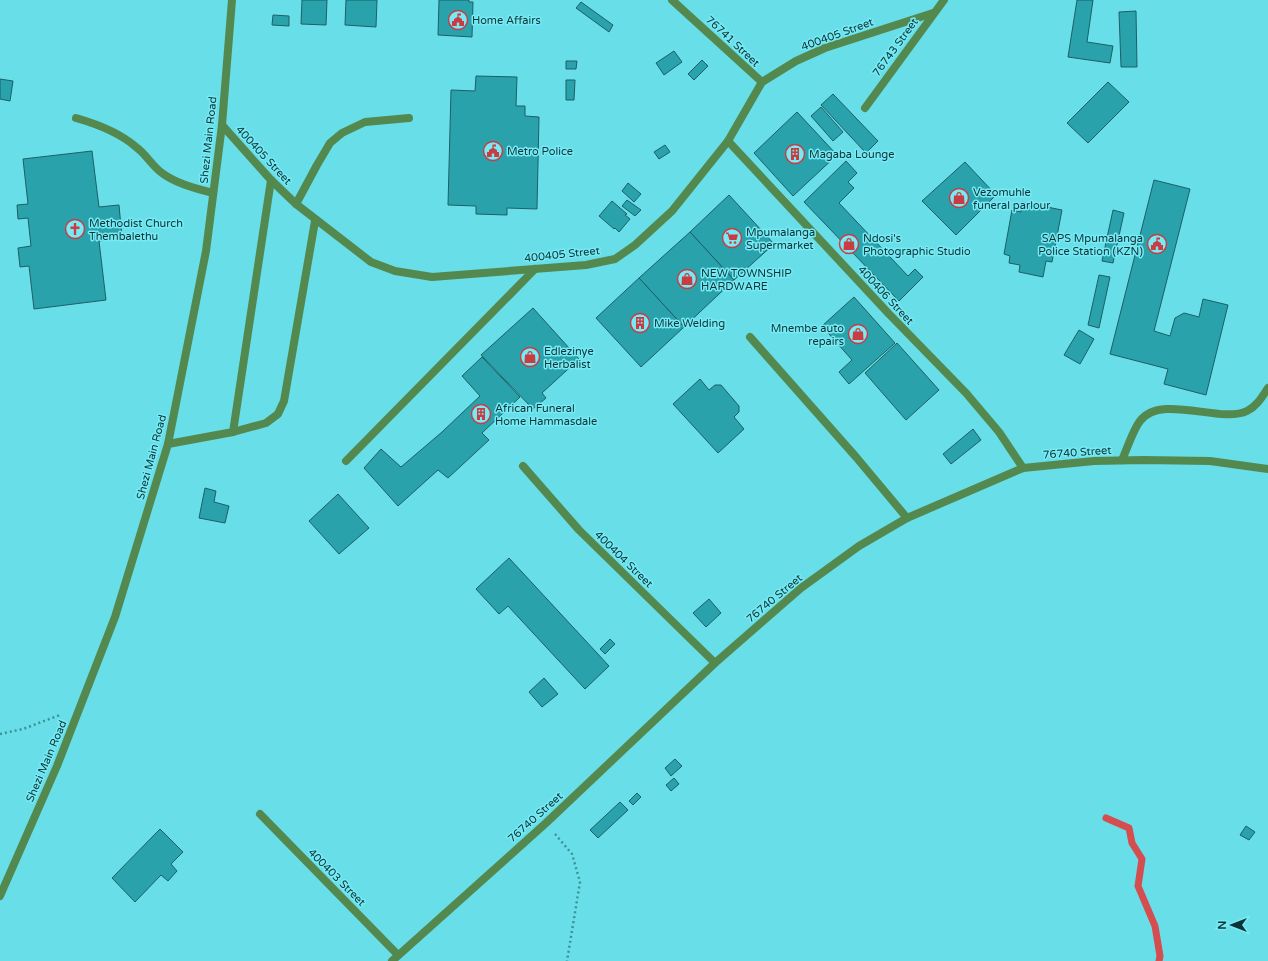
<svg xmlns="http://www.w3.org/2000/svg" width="1268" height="961" font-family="'Varela Round',sans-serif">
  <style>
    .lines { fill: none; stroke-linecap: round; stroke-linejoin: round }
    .stream { stroke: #d44e50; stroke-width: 7 }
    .building { fill: #29a2ac; stroke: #1f5f64 }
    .path { stroke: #3e9198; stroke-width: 2.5; stroke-dasharray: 2 3; stroke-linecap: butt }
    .service { stroke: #53894f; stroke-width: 8 }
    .minor { stroke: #53894f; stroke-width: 8 }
    .tertiary { stroke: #53894f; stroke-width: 8 }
    .labels { text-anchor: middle; stroke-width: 3; stroke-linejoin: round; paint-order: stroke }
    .poi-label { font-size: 11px; fill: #0c3336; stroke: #76ebf5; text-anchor: start }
    .street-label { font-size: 11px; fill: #0c3336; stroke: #76ebf5 }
  </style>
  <rect width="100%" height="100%" fill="#68dee8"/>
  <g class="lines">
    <!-- stream -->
    <path class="stream" d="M1106 818 1129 828 1132 843 1142 859 1138 886 1155 926 1160 956 1159 961"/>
  </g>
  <!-- building -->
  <g class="building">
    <path d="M302 0H327L326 25 301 24Z"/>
    <path d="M346 0H377L376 27 345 25Z"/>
    <path d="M439 0H469V2H473L472 37 438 35Z"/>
    <path d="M1077 0H1093L1087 42 1113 46 1110 63 1068 57Z"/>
    <path d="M581 2 613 25 609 32 576 8Z"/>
    <path d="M1136 11 1137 67H1121L1119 12Z"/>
    <path d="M273 15 289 16V26L272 25Z"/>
    <path d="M674 51 682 62 664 75 656 63Z"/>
    <path d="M702 60 708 66 694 80 688 74Z"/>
    <path d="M566 61H577L576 69H566Z"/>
    <path d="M476 76 517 77 516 106H525V116L539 117 537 209 507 208V215L476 214V206L448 205 451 90 475 91Z"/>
    <path d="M0 79 13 81 10 101 0 99Z"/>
    <path d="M566 80H575L574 100H566Z"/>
    <path d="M1108 82 1129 102 1088 143 1067 123Z"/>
    <path d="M833 94 878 141 866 153 821 105Z"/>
    <path d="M821 107 843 132 833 141 811 116Z"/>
    <path d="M797 112 837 155 793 196 754 153Z"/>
    <path d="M665 145 670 152 659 159 654 152Z"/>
    <path d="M92 151 99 207 119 205 122 238 99 241 106 300 34 309 29 266 20 267 18 248 31 246 28 218 18 219 17 205 28 204 23 159Z"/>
    <path d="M846 161 857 173 848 182 854 188 839 203 908 276 915 269 923 277 899 301 804 202Z"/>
    <path d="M965 162 996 195 956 235 922 201Z"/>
    <path d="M1154 180 1190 189 1154 331 1170 336 1175 318 1184 313 1199 317 1203 299 1228 305 1206 395 1164 384 1168 369 1110 354Z"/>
    <path d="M628 183 641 194 634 202 622 191Z"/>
    <path d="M729 195 774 244 734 280 690 232Z"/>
    <path d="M627 200 641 210 635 216 622 206Z"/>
    <path d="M612 201 627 214 625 215 630 219 619 232 615 228 614 229 599 216Z"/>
    <path d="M1022 202 1062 210 1052 262 1046 261 1043 277 1019 272 1020 265 1009 263 1010 256 1004 254 1012 210 1021 212Z"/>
    <path d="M1113 210 1124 213 1113 263 1102 261Z"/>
    <path d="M690 232 734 280 684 327 639 278Z"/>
    <path d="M1099 275 1110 277 1099 328 1088 325Z"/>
    <path d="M639 278 684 327 641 367 596 318Z"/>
    <path d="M854 297 895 343 849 384 839 372 852 360 822 326Z"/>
    <path d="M533 308 579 359 542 393 546 398 533 409 481 355Z"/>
    <path d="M1079 330 1094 339 1080 364 1064 355Z"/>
    <path d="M897 343 939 390 906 420 865 373Z"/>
    <path d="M482 357 520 397 482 433 489 440 448 478 438 470 398 506 364 468 381 449 401 467 442 432 480 396 462 376Z"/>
    <path d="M700 379 709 390 715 385H721L739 406V412L734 417 744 429 718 453 673 404Z"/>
    <path d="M973 429 981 440 951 464 943 454Z"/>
    <path d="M205 488 216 491 214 502 229 506 225 523 199 518Z"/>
    <path d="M338 494 369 528 339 554 309 521Z"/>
    <path d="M509 558 609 666 585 689 508 606 499 614 476 589Z"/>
    <path d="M709 599 721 613 706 627 693 613Z"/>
    <path d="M610 639 615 644 605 654 600 649Z"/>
    <path d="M544 678 558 694 542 707 529 692Z"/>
    <path d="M675 759 682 766 671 776 665 768Z"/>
    <path d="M674 778 679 784 671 791 666 785Z"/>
    <path d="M637 793 641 797 633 805 629 801Z"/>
    <path d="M620 802 628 810 598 838 590 830Z"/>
    <path d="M1246 826 1255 832 1249 840 1240 835Z"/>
    <path d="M160 829 183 852 171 864 177 871 168 881 161 875 135 902 112 878Z"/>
  </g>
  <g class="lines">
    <!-- path -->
    <g class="path">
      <path d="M0 734 23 729 60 715"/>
      <path d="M555 834 572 854 580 882 567 961"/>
    </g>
    <!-- service -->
    <g class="service">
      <path d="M76 118C97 124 119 132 136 147 146 154 152 166 162 173 177 184 195 188 213 193"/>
      <path d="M728 141 889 314 966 393 999 432 1023 468"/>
      <path d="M296 204 317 165 330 143 342 133 365 122 409 118"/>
      <path d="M750 337 856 457 907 518"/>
      <path d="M233 432 266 423 278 414 284 401 315 221"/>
      <path d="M168 444 233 432 271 180"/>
      <path d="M1122 460C1127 449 1133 430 1140 421 1161 393 1220 424 1247 411 1257 406 1262 397 1268 388"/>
      <path d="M346 461 535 269"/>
      <path d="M523 466 579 530 715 663"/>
      <path d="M260 814 398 955"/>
    </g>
    <!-- minor -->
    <g class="minor">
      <path d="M672 0 762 82"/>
      <path d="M865 108 944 0"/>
      <path d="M222 125 271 180 296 204 371 262 395 271 432 277 586 265 615 259 635 245 672 211 728 141 762 82 796 61 825 48 933 13"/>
      <path d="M392 961 546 823 715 663 801 588 859 546 907 518 1023 468 1094 461 1144 460 1210 461 1268 469"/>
    </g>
    <!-- tertiary -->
    <path class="tertiary" d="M0 896 57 766 115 617 168 444 206 251 222 125 232 0"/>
  </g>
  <!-- icons -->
  <defs>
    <symbol id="civic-ring" viewBox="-11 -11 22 22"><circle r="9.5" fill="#76ebf5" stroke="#cb3c42" stroke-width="1.5"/><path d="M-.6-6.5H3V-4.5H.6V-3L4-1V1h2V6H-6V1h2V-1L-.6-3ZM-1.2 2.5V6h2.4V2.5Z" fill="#cb3c42"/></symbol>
    <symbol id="building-ring" viewBox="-11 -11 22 22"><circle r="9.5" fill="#76ebf5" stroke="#cb3c42" stroke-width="1.5"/><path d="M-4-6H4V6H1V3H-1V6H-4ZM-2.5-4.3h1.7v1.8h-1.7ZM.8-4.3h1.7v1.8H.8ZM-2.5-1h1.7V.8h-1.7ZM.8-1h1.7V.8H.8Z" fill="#cb3c42"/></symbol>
    <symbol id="shop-ring" viewBox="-11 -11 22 22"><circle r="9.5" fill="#76ebf5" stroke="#cb3c42" stroke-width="1.5"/><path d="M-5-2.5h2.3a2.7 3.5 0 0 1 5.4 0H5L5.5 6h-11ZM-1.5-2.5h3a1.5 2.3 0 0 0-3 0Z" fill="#cb3c42"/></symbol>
    <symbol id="church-ring" viewBox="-11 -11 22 22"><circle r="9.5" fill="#76ebf5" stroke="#cb3c42" stroke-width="1.5"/><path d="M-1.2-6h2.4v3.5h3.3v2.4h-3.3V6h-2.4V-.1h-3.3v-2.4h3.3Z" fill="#cb3c42"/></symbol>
    <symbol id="supermarket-ring" viewBox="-11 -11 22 22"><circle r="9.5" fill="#76ebf5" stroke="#cb3c42" stroke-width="1.5"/><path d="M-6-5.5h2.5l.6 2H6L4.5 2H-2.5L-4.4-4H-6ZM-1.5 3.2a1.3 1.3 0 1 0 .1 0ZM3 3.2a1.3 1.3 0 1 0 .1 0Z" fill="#cb3c42"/></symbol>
  </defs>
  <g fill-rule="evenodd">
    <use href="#civic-ring" x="447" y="9" width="22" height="22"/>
    <use href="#civic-ring" x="482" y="140" width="22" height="22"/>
    <use href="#building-ring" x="784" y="143" width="22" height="22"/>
    <use href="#shop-ring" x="948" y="187" width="22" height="22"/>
    <use href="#church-ring" x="64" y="218" width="22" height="22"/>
    <use href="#supermarket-ring" x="721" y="227" width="22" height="22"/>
    <use href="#shop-ring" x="838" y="233" width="22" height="22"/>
    <use href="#civic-ring" x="1146" y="233" width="22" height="22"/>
    <use href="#shop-ring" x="676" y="268" width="22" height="22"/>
    <use href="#building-ring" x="629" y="312" width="22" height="22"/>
    <use href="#shop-ring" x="847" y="323" width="22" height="22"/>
    <use href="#shop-ring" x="519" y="346" width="22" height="22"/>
    <use href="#building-ring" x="470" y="403" width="22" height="22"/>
  </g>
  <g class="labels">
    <!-- poi labels -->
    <g class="poi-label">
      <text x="472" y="24">Home Affairs</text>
      <text x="507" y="155">Metro Police</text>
      <text x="809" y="158">Magaba Lounge</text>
      <text x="973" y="196">Vezomuhle<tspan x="973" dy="13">funeral parlour</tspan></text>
      <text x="89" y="227">Methodist Church<tspan x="89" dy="13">Thembalethu</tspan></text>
      <text x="746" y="236">Mpumalanga<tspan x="746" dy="13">Supermarket</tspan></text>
      <text x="863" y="242">Ndosi's<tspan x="863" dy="13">Photographic Studio</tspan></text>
      <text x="1143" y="242" text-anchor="end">SAPS Mpumalanga<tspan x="1143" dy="13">Police Station (KZN)</tspan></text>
      <text x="701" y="277">NEW TOWNSHIP<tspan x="701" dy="13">HARDWARE</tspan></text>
      <text x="654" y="327">Mike Welding</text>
      <text x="844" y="332" text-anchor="end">Mnembe auto<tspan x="844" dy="13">repairs</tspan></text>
      <text x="544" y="355">Edlezinye<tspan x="544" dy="13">Herbalist</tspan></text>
      <text x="495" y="412">African Funeral<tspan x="495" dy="13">Home Hammasdale</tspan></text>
    </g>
    <!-- street labels -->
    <g class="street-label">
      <text transform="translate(837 34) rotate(-20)" y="4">400405 Street</text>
      <text transform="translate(733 41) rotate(43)" y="4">76741 Street</text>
      <text transform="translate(895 47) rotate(-54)" y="4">76743 Street</text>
      <text transform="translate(208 140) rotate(-84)" y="4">Shezi Main Road</text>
      <text transform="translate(264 155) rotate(47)" y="4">400405 Street</text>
      <text transform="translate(562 254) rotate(-6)" y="4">400405 Street</text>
      <text transform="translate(886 295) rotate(47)" y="4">400406 Street</text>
      <text transform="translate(1077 452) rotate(-4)" y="4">76740 Street</text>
      <text transform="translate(151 457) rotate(-75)" y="4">Shezi Main Road</text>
      <text transform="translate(624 559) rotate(44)" y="4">400404 Street</text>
      <text transform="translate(774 598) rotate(-40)" y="4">76740 Street</text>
      <text transform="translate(46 761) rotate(-67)" y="4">Shezi Main Road</text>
      <text transform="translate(535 817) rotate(-42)" y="4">76740 Street</text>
      <text transform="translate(337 877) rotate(45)" y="4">400403 Street</text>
    </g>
  </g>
  <!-- north arrow -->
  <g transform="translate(1232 925) rotate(270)" stroke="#76ebf5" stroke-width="3" paint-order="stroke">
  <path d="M0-3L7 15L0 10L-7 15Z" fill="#0c3336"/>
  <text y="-6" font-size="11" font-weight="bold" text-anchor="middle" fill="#0c3336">N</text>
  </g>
</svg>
